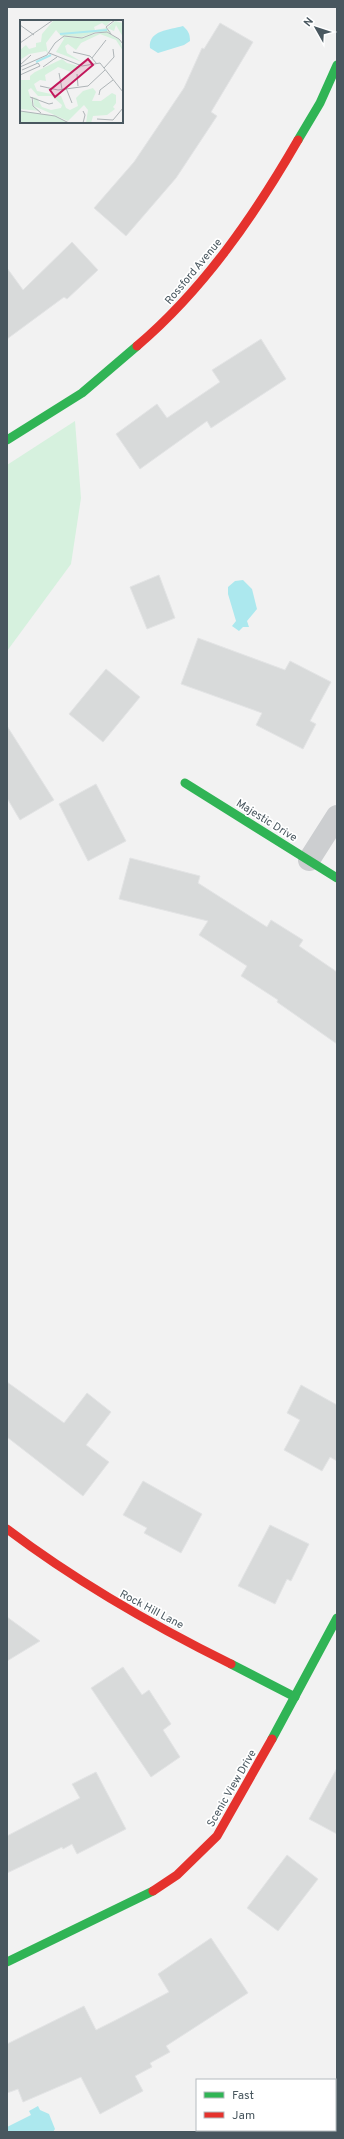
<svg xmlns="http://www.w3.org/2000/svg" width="344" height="2139" font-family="Overpass,sans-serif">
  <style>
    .green { fill: #d6f1de }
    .water { fill: #ace8ee }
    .building { fill: #d8dada; stroke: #e3e4e5 }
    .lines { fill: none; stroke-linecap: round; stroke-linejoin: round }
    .street { stroke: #ccced0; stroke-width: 22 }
    .fast { stroke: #30b455; stroke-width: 9 }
    .jam { stroke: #e5322d; stroke-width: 9 }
    .labels { text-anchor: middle; stroke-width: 3.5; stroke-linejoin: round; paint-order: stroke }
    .street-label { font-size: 11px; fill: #49575f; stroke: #fff }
    .inset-river { fill: none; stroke: #ace8ee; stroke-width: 2 }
    .inset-road { fill: none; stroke: #aeb4b7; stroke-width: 1 }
    .view { fill: #c2185b; fill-opacity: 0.15; stroke: #c2185b; stroke-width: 2 }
    .inset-edge { fill: none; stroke: #49575f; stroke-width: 2 }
  </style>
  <rect width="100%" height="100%" fill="#f2f2f2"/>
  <!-- green -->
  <path class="green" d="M75 421 81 498 71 564 7 651V465Z"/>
  <!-- water -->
  <g class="water">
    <path d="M183 26C188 31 190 33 190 41L184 45 158 53 150 48C148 30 170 30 183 26Z"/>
    <path d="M243 580 252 589 257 609 247 621 249 627H243L239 631 232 626 236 621 228 594V587L235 581Z"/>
    <path d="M38 2106 40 2110 49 2114 55 2129 53 2132H7V2127L31 2115 29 2111Z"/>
  </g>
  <!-- building -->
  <g class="building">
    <path d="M220 23 253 42 211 112 217 116 176 178 126 236 94 208 134 162 184 88 202 48 204 49Z"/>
    <path d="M72 242 98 270 67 299 64 297 7 339V268L23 290Z"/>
    <path d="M261 339 286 379 211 428 207 421 140 469 116 434 157 404 167 418 220 382 212 370Z"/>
    <path d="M159 575 175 618 147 629 130 587Z"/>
    <path d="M198 638 285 670 290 661 331 682 310 721 316 724 303 749 256 725 262 713 181 684Z"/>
    <path d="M106 669 140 697 103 742 69 714Z"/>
    <path d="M7 726 54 800 20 820 7 798Z"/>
    <path d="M96 784 126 841 88 861 59 804Z"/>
    <path d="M130 858 200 876 198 883 267 927 271 920 303 940 299 946 337 972V1044L277 1002 278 1000 241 976 247 966 199 935 208 921 119 899Z"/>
    <path d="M7 1382 64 1423 87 1393 111 1412 86 1445 109 1462 83 1496 7 1437Z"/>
    <path d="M301 1385 337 1405V1461L330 1457 322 1471 284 1450 300 1420 287 1413Z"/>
    <path d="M143 1481 202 1514 181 1553 144 1533 147 1528 123 1515Z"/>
    <path d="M270 1525 309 1544 291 1581 287 1579 275 1604 238 1586Z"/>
    <path d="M7 1617 40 1641 7 1661Z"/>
    <path d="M123 1667 142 1695 149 1690 171 1724 163 1730 180 1757 151 1777 91 1688Z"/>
    <path d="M337 1768V1834L309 1819Z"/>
    <path d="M96 1772 126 1829 77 1854 72 1844 63 1849 62 1847 7 1873V1836L80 1798 72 1784Z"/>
    <path d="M287 1855 318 1879 278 1931 247 1908Z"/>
    <path d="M211 1938 248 1993 166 2046 170 2052 150 2063 152 2067 135 2076 143 2091 100 2114 81 2077 23 2102 18 2089 7 2093V2044L84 2006 96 2030 118 2019 169 1992 158 1974Z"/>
  </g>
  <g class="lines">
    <!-- street -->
    <path class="street" d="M309 860 337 816"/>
    <!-- fast -->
    <g class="fast">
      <path d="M298 140 320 103 337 65"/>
      <path d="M7 440 82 393 137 346"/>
      <path d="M185 783 337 878"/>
      <path d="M231 1664 295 1697"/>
      <path d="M272 1739 337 1618"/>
      <path d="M7 1962 153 1891"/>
    </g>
    <!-- jam -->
    <g class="jam">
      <path d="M137 346C204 289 254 216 298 140"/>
      <path d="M7 1529C77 1582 152 1625 231 1664"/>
      <path d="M153 1891 177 1875 217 1836 272 1739"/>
    </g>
  </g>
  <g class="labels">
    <!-- street labels -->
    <g class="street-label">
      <text transform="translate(193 271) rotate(-50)" y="4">Rossford Avenue</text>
      <text transform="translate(267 820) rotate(32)" y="4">Majestic Drive</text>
      <text transform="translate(152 1609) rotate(28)" y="4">Rock Hill Lane</text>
      <text transform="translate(231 1788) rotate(-60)" y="4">Scenic View Drive</text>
    </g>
  </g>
  <!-- overview -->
  <g transform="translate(20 20)">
    <rect width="103" height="103" fill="#f2f2f2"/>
    <path d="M69 0H92L86 6 82 3 74 7 75 10 86 8 91 12H76L62 17 41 16 36 10 26 23 28 34 26 31 9 34 0 40V30L6 25 9 29 16 27V23L21 22 22 14 33 1ZM95 1 103 3V17L96 5 94 11 87 8ZM86 12 100 20 103 31 96 20 80 14 61 23 56 30 48 24 45 26 47 33 62 42 36 32 44 19 42 17 63 18 70 15ZM42 39 47 43 62 47 51 52 38 47 35 49 25 55 26 61 20 60 14 64 17 71 41 76 46 88 50 90 58 86 56 78 63 71 73 68 76 72 72 81H81L92 73 96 75V83L93 87 95 89 87 95 73 96 71 103H66L68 90 64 85 48 101 14 86 13 77 17 78 22 87 31 90 41 88 42 85 32 76H18L11 68 8 70 13 86 20 91 0 89V60H10V56L15 52ZM0 91 36 96 48 103H0Z" fill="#d6f1de"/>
    <path class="inset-river" d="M40 14 87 10M16 42 31 35"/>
    <path class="inset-road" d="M0 5 14 15M91 14 86 7 95 0M0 23 33 0M53 32 70 36 77 44M29 33 62 46 80 43 103 72M72 38 86 20M0 45 11 35M0 47 27 35 35 23 44 16 62 18 75 13 87 12 99 19 103 24M23 47 37 37M84 48 94 37 93 29M39 53 42 69M57 54 58 66M0 55 20 46 18 43 2 50M20 66 38 70 68 66 85 50M46 68 52 83M79 75 80 70 93 60M10 77 29 84 33 83M12 77 13 86 21 93M0 91 35 96 49 103M63 91 65 95 63 103M77 99 93 100 103 88"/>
    <path class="view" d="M68 39 73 45 35 77 30 70Z"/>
    <rect width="103" height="103" class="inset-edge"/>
  </g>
  <!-- border -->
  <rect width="344" height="2139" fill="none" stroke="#49575f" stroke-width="16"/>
  <!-- legend -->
  <rect x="196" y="2079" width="140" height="52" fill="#ffffff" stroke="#b6bcbf"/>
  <rect x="204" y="2092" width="20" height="6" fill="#30b455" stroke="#b6bcbf"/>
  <text x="232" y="2099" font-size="12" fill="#49575f">Fast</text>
  <rect x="204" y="2112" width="20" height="6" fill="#e5322d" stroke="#b6bcbf"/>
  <text x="232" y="2119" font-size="12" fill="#49575f">Jam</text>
  <!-- north arrow -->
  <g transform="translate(316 28) rotate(309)" stroke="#ffffff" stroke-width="3" paint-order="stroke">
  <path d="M0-3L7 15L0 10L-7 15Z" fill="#49575f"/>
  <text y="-6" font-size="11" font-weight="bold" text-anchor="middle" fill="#49575f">N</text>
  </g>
</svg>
